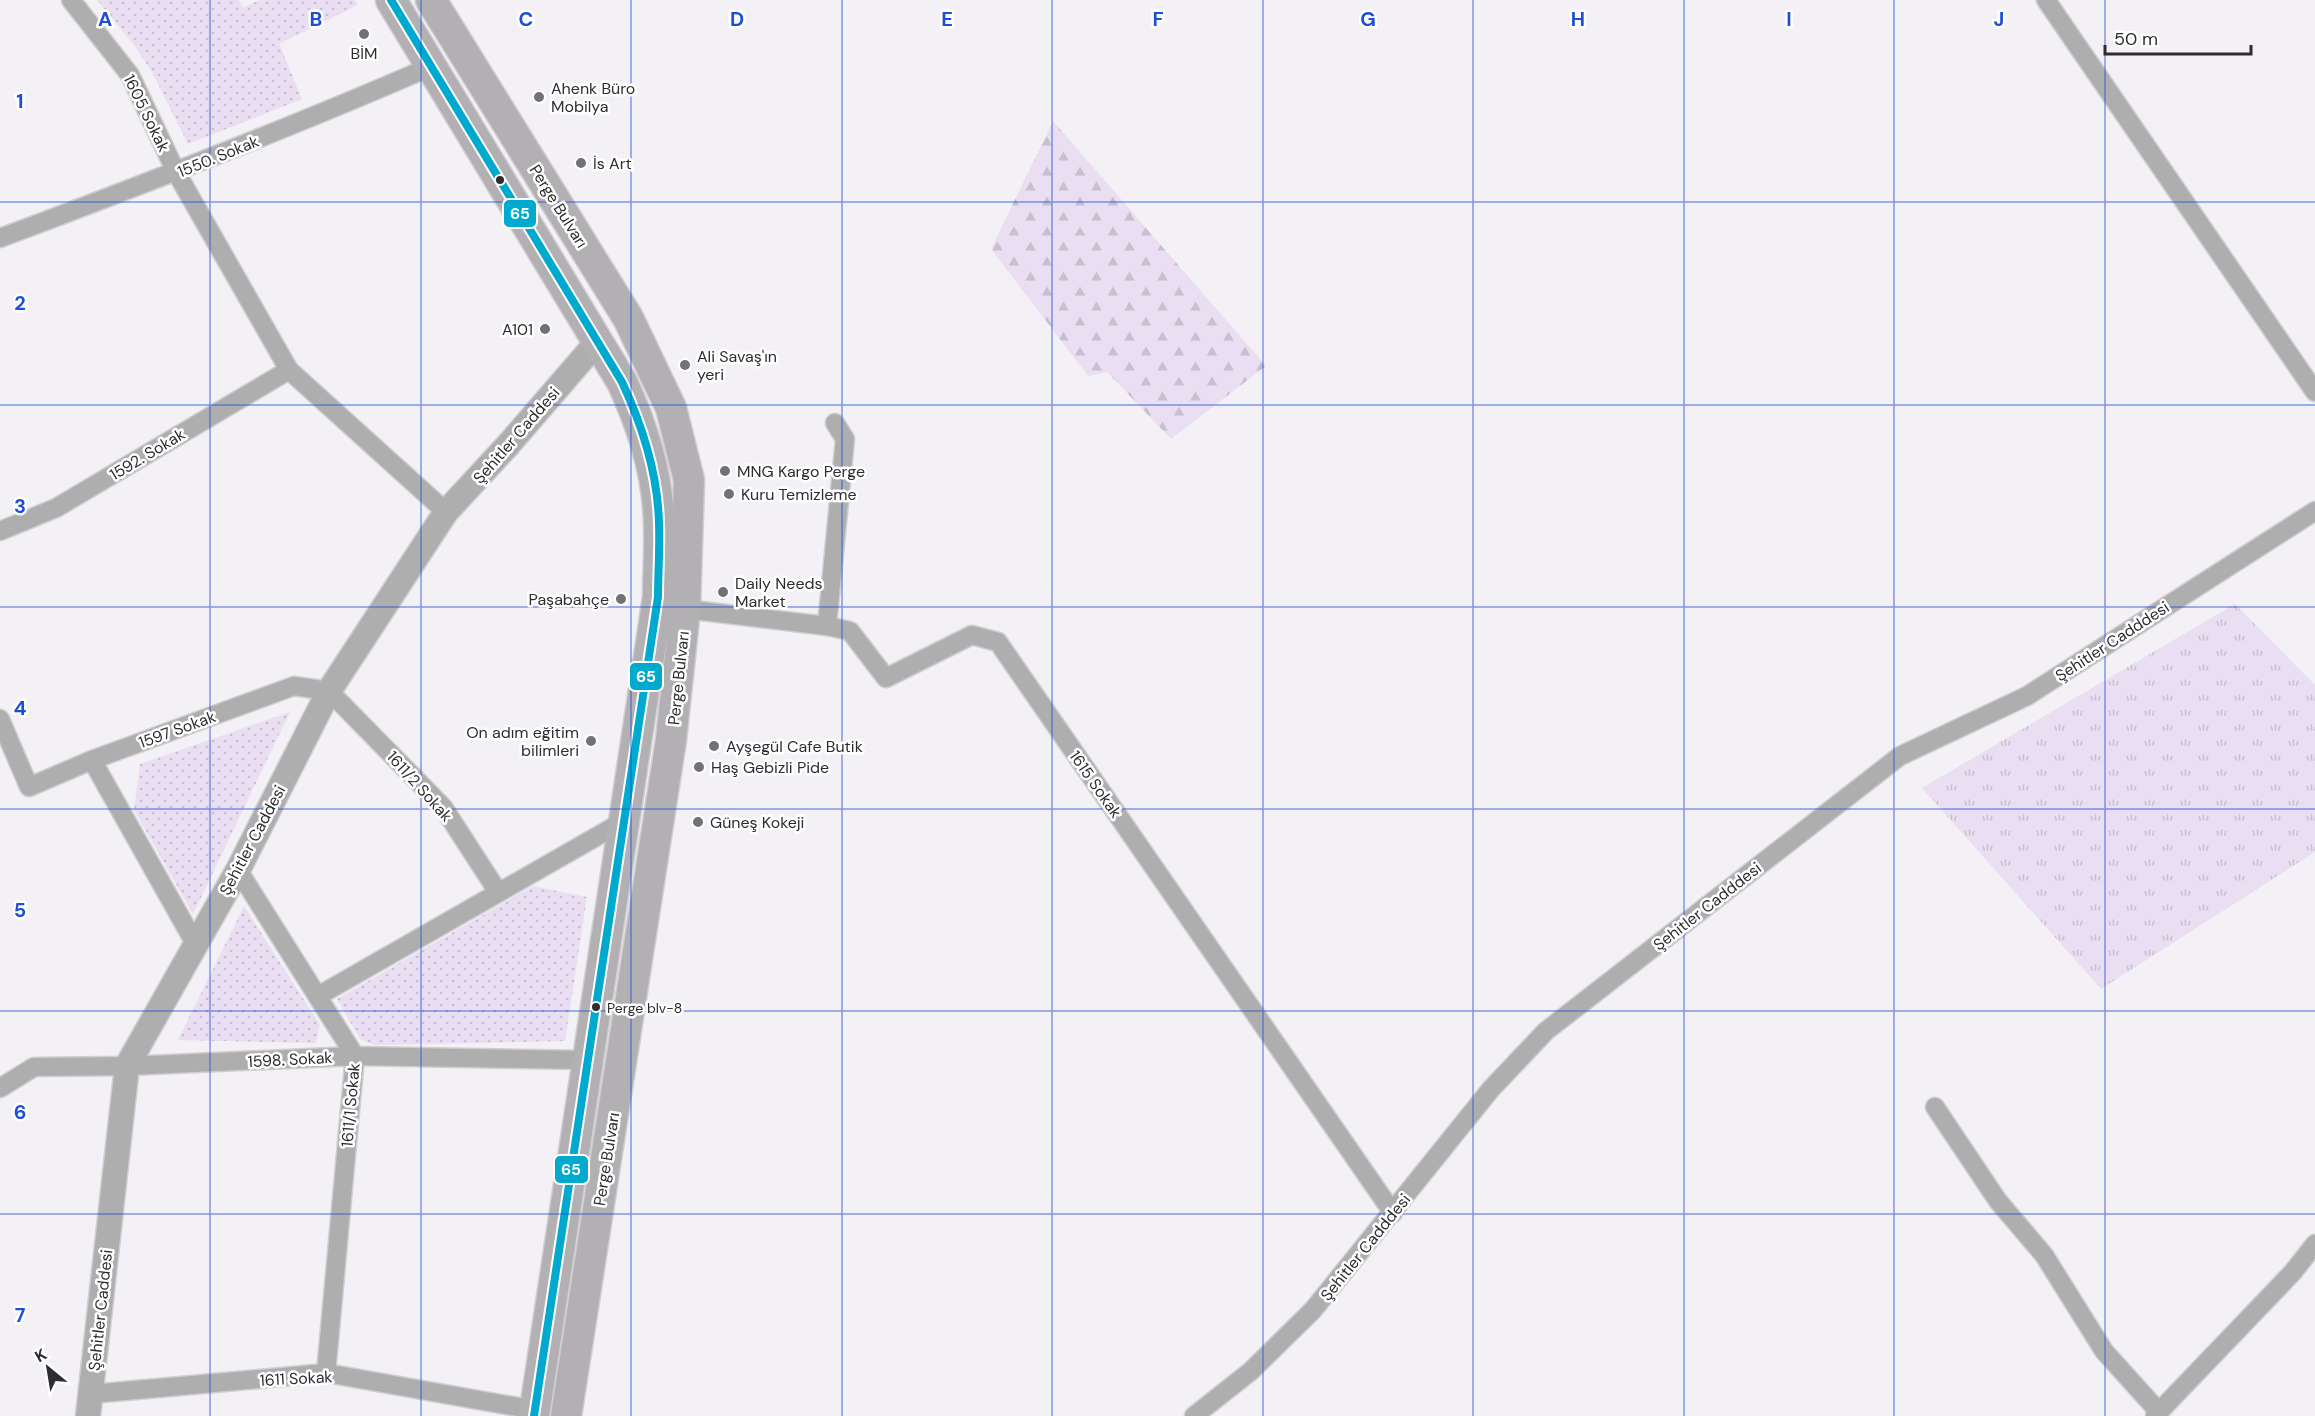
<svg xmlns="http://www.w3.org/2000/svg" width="2315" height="1416" font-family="'DM Sans',sans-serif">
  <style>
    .grass { fill: url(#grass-tufts) }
    .forest { fill: url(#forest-firs) }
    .park { fill: url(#park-dots) }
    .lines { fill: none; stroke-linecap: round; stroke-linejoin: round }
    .minor-casing { stroke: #d0ced1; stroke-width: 21 }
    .tertiary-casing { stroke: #d0ced1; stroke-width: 27 }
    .primary-casing { stroke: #d0ced1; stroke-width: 33 }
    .minor { stroke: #aeaeaf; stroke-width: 18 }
    .tertiary { stroke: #aeaeaf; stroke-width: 24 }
    .primary { stroke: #b2b0b3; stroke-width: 30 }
    .bus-1-casing { stroke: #fff; stroke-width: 12 }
    .bus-1 { stroke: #00a9ce; stroke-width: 8 }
    .grid { fill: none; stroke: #1d4ed8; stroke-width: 1.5; stroke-opacity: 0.55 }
    .poi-dot { fill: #737174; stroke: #fff; stroke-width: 2 }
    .bus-dot { fill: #2e2c2f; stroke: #fff; stroke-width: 2 }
    .labels { text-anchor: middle; stroke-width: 5; stroke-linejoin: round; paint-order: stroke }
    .bus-label { font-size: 14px; fill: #2e2c2f; stroke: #fff; text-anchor: start }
    .poi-label { font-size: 16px; fill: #2e2c2f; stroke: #fff; text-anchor: start }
    .street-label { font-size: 16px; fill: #2e2c2f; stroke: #fff }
    .grid-label { font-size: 20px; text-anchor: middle; font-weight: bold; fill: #1d4ed8; stroke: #fff; stroke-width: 5; stroke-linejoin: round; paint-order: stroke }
    .line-badge { stroke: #fff; stroke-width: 2 }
    .badge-label { font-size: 16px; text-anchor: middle; font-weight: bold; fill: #fff }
  </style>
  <defs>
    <pattern id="grass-tufts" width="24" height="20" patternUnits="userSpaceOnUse" patternTransform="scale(1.5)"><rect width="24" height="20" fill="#e9def2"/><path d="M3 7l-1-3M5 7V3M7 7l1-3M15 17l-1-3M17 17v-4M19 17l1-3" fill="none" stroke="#c8bfd0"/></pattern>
    <pattern id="forest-firs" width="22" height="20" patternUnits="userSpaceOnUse" patternTransform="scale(1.5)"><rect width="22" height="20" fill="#e9def2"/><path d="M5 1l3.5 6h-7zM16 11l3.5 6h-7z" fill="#c8bfd0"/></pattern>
    <pattern id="park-dots" width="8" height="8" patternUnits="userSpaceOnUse" patternTransform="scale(1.5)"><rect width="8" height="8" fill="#e9def2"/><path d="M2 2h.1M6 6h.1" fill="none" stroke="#c8bfd0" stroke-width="1.8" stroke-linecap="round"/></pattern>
  </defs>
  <rect width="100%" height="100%" fill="#f3f1f5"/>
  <!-- grass -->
  <path class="grass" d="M2235 604 2315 685V852L2101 989 1922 788Z"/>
  <!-- forest -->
  <path class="forest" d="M1053 121 1266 366 1171 439 1107 372 1088 376 991 249Z"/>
  <!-- park -->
  <g class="park">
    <path d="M97 0H239L243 8 259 0H355L358 5 279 44 302 99 188 144 152 72 134 45Z"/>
    <path d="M290 712 193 914 134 810 140 764Z"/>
    <path d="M533 886 587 897 565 1041 375 1045 360 1039 337 999Z"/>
    <path d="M244 906 320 1025 316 1043 178 1040Z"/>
  </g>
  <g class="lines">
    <defs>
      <g id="minor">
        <path d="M71 0 130 75 176 172 289 370 446 512"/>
        <path d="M2046 0 2315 392"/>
        <path d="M0 238C145 184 290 128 432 66"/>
        <path d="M0 531 56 508 289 370"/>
        <path d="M685 609 827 626 850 631 886 678 972 635 998 642 1393 1213"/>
        <path d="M827 626 845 439 835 423"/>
        <path d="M0 719 29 787 92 760 294 686 329 691 443 807 498 892"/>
        <path d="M92 760 196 945"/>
        <path d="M238 870 355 1056 326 1373"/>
        <path d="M318 996 622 822"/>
        <path d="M0 1088 34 1067 127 1066 355 1056 587 1060"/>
        <path d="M1935 1107 1998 1201 2044 1255 2104 1351 2159 1412"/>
        <path d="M91 1394 326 1373 535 1410"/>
        <path d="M1194 1416 1251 1371 1313 1310 1491 1089 1546 1031 1900 756 2027 696 2315 511"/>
        <path d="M2155 1416 2293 1272 2315 1244"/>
      </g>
      <path id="tertiary" d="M88 1416 127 1066 238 870 329 691 446 512 509 444 598 341"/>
      <g id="primary">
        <path d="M391 0 622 382C643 427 658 474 659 524 660 548 658 573 658 597L534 1416"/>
        <path d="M431 0 628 318 671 408 689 480 685 609 671 740 566 1416"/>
      </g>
    </defs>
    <!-- minor casing -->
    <use href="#minor" class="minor-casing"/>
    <!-- tertiary casing -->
    <use href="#tertiary" class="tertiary-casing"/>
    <!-- primary casing -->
    <use href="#primary" class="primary-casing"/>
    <!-- minor -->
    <use href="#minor" class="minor"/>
    <!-- tertiary -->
    <use href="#tertiary" class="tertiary"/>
    <!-- primary -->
    <use href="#primary" class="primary"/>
    <defs>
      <path id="bus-1" d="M391 0 622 382C643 427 658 474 659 524 660 548 658 573 658 597L534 1416"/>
    </defs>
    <!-- bus-1 casing -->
    <use href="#bus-1" class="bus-1-casing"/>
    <!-- bus-1 -->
    <use href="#bus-1" class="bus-1"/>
  </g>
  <!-- grid -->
  <path class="grid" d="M210 0V1416M421 0V1416M631 0V1416M842 0V1416M1052 0V1416M1263 0V1416M1473 0V1416M1684 0V1416M1894 0V1416M2105 0V1416M0 202H2315M0 405H2315M0 607H2315M0 809H2315M0 1011H2315M0 1214H2315"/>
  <!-- markers -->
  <g class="poi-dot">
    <circle cx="364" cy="34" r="6"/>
    <circle cx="539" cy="97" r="6"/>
    <circle cx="581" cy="163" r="6"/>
    <circle cx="545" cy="329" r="6"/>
    <circle cx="685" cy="365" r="6"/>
    <circle cx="725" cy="471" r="6"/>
    <circle cx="729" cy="494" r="6"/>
    <circle cx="723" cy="592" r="6"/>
    <circle cx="621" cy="599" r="6"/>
    <circle cx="591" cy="741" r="6"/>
    <circle cx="714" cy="746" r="6"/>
    <circle cx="699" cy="767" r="6"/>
    <circle cx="698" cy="822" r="6"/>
  </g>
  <g class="bus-dot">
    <circle cx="500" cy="180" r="5"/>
    <circle cx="596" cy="1007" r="5"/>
  </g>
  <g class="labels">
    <!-- bus labels -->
    <g class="bus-label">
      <text x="607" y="1013">Perge blv-8</text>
    </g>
    <!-- poi labels -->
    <g class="poi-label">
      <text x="364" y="59" text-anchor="middle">BİM</text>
      <text x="551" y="94">Ahenk Büro<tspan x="551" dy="18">Mobilya</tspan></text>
      <text x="593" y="169">İs Art</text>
      <text x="533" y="335" text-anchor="end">A101</text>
      <text x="697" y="362">Ali Savaş'ın<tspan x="697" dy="18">yeri</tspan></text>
      <text x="737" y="477">MNG Kargo Perge</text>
      <text x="741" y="500">Kuru Temizleme</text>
      <text x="735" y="589">Daily Needs<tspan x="735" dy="18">Market</tspan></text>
      <text x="609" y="605" text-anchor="end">Paşabahçe</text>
      <text x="579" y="738" text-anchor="end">On adım eğitim<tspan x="579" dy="18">bilimleri</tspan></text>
      <text x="726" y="752">Ayşegül Cafe Butik</text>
      <text x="711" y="773">Haş Gebizli Pide</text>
      <text x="710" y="828">Güneş Kokeji</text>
    </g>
    <!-- street labels -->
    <g class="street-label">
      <text transform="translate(147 113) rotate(64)" y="6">1605 Sokak</text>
      <text transform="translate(218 156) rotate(-22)" y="6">1550. Sokak</text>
      <text transform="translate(559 206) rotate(58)" y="6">Perge Bulvarı</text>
      <text transform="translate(516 435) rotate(-49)" y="6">Şehitler Caddesi</text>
      <text transform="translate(147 454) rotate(-31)" y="6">1592. Sokak</text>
      <text transform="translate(2112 641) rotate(-33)" y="6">Şehitler Cadddesi</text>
      <text transform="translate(678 678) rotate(-84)" y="6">Perge Bulvarı</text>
      <text transform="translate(177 729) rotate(-20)" y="6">1597 Sokak</text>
      <text transform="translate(1096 784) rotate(55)" y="6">1615 Sokak</text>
      <text transform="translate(420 786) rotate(48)" y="6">1611/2 Sokak</text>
      <text transform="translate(252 840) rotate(-62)" y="6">Şehitler Caddesi</text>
      <text transform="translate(1707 906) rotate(-38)" y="6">Şehitler Cadddesi</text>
      <text transform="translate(290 1059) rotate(-3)" y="6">1598. Sokak</text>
      <text transform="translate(350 1105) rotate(-85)" y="6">1611/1 Sokak</text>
      <text transform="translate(606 1159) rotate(-81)" y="6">Perge Bulvarı</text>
      <text transform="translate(1365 1247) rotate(-51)" y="6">Şehitler Cadddesi</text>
      <text transform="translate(100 1310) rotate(-84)" y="6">Şehitler Caddesi</text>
      <text transform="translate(296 1378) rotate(-3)" y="6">1611 Sokak</text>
    </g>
  </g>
  <g class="grid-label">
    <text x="105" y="26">A</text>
    <text x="316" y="26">B</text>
    <text x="526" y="26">C</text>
    <text x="737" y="26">D</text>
    <text x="947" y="26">E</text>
    <text x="1158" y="26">F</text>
    <text x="1368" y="26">G</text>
    <text x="1578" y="26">H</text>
    <text x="1789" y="26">I</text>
    <text x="1999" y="26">J</text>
    <text x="20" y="108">1</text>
    <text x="20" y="310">2</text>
    <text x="20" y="513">3</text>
    <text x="20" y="715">4</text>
    <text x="20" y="917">5</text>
    <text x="20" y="1119">6</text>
    <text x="20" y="1322">7</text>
  </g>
  <g class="line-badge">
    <rect x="503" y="199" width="34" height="29" rx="6" fill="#00a9ce"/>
    <rect x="629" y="662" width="34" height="29" rx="6" fill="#00a9ce"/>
    <rect x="554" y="1155" width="35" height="29" rx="6" fill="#00a9ce"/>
  </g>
  <g class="badge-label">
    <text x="520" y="219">65</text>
    <text x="646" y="682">65</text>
    <text x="571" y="1175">65</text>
  </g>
  <!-- north arrow -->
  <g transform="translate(48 1368) rotate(330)" stroke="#ffffff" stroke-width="4.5" paint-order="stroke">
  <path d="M0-4.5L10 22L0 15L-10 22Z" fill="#2e2c2f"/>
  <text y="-9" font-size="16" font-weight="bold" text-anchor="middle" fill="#2e2c2f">K</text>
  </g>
  <!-- scale -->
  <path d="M2105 45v9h146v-9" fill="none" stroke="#2e2c2f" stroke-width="3"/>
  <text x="2114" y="45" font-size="18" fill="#2e2c2f" stroke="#ffffff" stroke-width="4.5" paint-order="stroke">50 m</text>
</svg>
